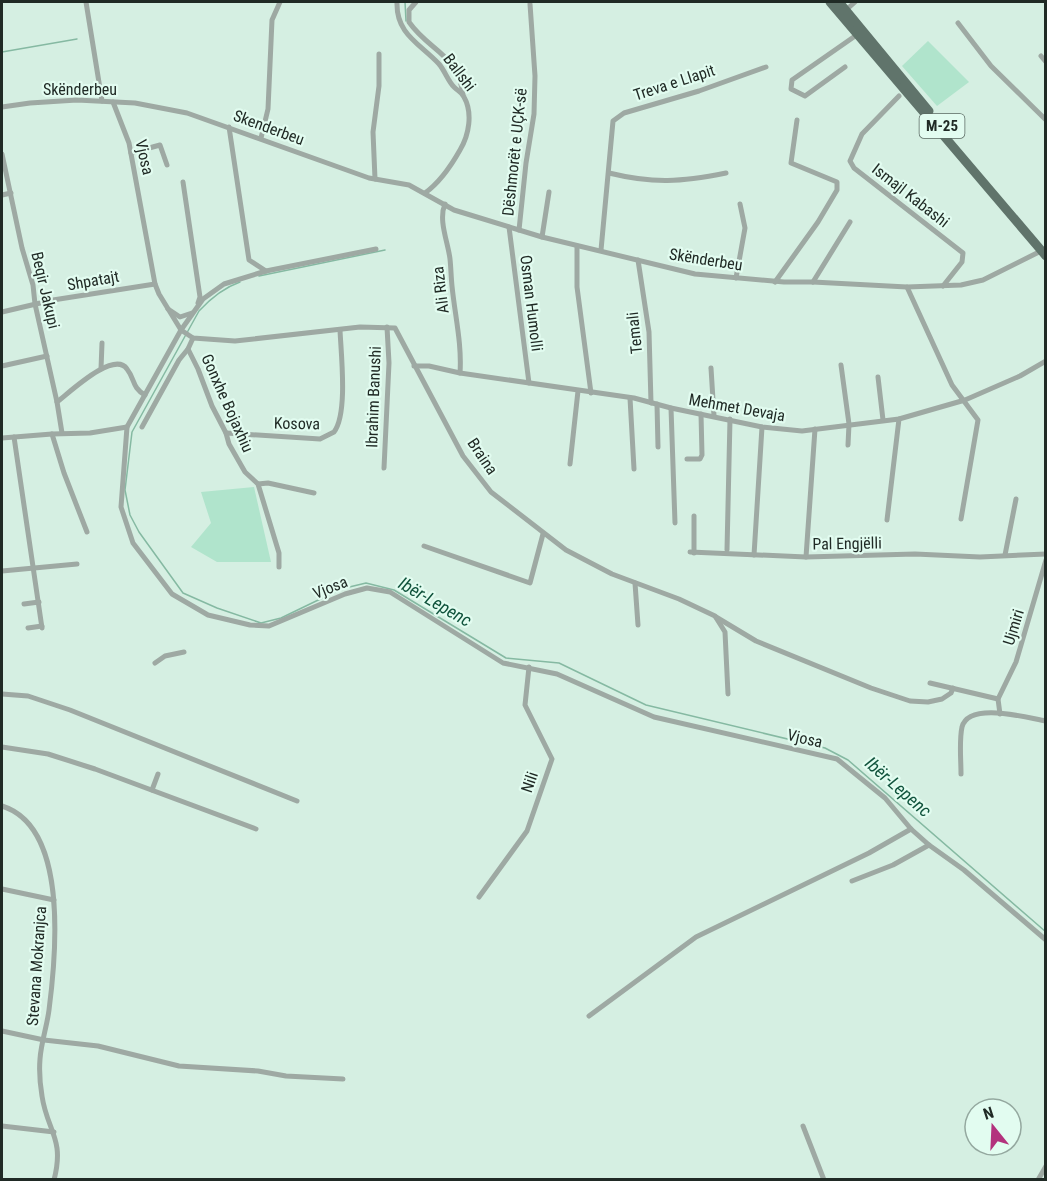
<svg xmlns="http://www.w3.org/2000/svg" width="1047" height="1181" font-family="'Roboto Condensed',sans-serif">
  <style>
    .green { fill: #b0e4cc }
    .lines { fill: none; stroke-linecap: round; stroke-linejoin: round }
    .stream { stroke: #85b9a2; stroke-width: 1.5 }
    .minor { stroke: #9ea9a3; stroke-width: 5 }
    .primary { stroke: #60746b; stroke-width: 9 }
    .labels { text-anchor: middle; stroke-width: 4.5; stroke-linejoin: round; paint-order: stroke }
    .shield { fill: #e2fcf0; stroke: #5a6962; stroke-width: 1.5 }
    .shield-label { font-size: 15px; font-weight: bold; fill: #202a25 }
    .street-label { font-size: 16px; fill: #202a25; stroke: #e2fcf0 }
    .water-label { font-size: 18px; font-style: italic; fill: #10533c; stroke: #e2fcf0 }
  </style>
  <rect width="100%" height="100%" fill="#d5efe2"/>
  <!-- green -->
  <g class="green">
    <path d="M928 41 969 82 937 106 902 66Z"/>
    <path d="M254 487 271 562H217L191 547 211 523 201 492Z"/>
  </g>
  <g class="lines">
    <!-- stream -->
    <g class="stream">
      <path d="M405 2 406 21"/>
      <path d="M2 52 77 39"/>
      <path d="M259 276 385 250"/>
      <path d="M240 282C223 288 211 298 199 311L132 432 125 490 130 515 139 532 183 593 217 608 261 623 281 618 341 589 366 583 394 590 506 658 559 663 646 705 825 748 848 760 1046 932"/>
    </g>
    <!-- minor -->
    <g class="minor">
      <path d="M86 2 102 101"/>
      <path d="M397 2C396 34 419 43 439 64 445 71 448 81 454 87 458 91 462 92 464 97 473 113 469 135 460 150 451 166 439 183 425 193"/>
      <path d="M416 2 409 10V22C429 51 457 53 463 94"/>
      <path d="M846 10 855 2"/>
      <path d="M958 23 991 66 1046 120"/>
      <path d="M1041 56 1046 62"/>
      <path d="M845 67 805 96 791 89 792 80 858 34"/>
      <path d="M899 96 862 134 850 161 854 168 963 253 962 262 943 286"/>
      <path d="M113 102 129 143 155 284 159 294 181 330 193 338 235 341 360 327 395 328 463 456 491 492 566 550 612 574 679 599 715 616 725 632 728 694"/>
      <path d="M2 107 30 103 77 100 135 103 187 113 369 178 409 185 454 210 542 237 695 274 784 282H813L907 287 961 285 983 280 1043 250"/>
      <path d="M229 127 249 260 266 271"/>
      <path d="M261 138 268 109 272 20 280 2"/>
      <path d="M131 153 160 145 167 165"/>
      <path d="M2 154 22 248 33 285 35 304 57 402 62 433"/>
      <path d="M609 173C654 184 681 182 726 173"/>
      <path d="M375 179 373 132 379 86V54"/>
      <path d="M183 182 200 297 198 303"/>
      <path d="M2 195 11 193"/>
      <path d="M445 204C438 220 448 242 450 259 451 268 451 277 452 286 455 316 462 344 460 373"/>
      <path d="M509 227 529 383"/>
      <path d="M519 230 526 163 534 114 535 76 530 4"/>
      <path d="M542 237 549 192"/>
      <path d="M577 246V287L591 393"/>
      <path d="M376 249 266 271 224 284 203 299 181 330 127 427 121 507 133 543 172 594 208 615 250 625 269 626 345 594 367 588 390 592 503 663 557 674 654 717 837 759 885 798 911 829 929 845 964 870 1046 940"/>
      <path d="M601 250 613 121 624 113 699 91 766 67"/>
      <path d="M638 260 649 332 651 403"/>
      <path d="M736 278 745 228 740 204"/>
      <path d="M775 282 818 222 837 190V182L791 163 797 120"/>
      <path d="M813 282 850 222"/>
      <path d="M907 287 952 385 978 420 961 519"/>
      <path d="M168 309 180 317 192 313"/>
      <path d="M2 312 53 300 155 284"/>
      <path d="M193 338 188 349 198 369 212 406 226 433 229 444 245 472 258 484 279 553V567"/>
      <path d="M841 365 849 424 848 445"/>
      <path d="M2 366 47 356"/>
      <path d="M414 366H429L460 373 634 398 671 408 762 427 802 431 899 419 965 400 1020 376 1046 361"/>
      <path d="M711 368 714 416"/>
      <path d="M101 369 102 343"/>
      <path d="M878 377 883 420"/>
      <path d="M630 398 634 469"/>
      <path d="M57 402C70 392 114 350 127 369 135 379 132 388 145 395"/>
      <path d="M657 404 658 447"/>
      <path d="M671 408 675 523"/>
      <path d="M142 427 179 360 188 349"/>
      <path d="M226 433 320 439 334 432C348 414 341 354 340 330"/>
      <path d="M52 434 64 473 87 532"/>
      <path d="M14 437 42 628"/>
      <path d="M2 438 52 434 90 433 127 427"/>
      <path d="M687 459H700L702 455 701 414"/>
      <path d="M570 464 578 391"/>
      <path d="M384 468 389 363 387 327"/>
      <path d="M258 484 268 483 314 493"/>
      <path d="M887 520 899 419"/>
      <path d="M424 546 530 583 543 534"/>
      <path d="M727 550 730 419"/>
      <path d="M690 552 806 557 915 554 980 557 1046 554"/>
      <path d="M694 553V516"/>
      <path d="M754 555 762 427"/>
      <path d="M1005 555 1016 499"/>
      <path d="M806 557 815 429"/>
      <path d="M2 571 77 564"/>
      <path d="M635 583 638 625"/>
      <path d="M24 604 39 602"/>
      <path d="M716 617 756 641 871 688 910 701 928 702 942 699 951 693 953 688"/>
      <path d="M28 628 42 626"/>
      <path d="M155 663 165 656 184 652"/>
      <path d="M930 683 998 699"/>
      <path d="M2 694 28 696 70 710 297 801"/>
      <path d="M1000 714 998 699 1016 662 1046 560"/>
      <path d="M2 747 48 754 95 769 256 829"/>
      <path d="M961 774C961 759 959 741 962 727 969 701 1027 718 1046 721"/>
      <path d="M152 790 158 774"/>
      <path d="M2 806C69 827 56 956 49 1010 47 1026 41 1043 40 1059 39 1071 40 1084 42 1096 47 1131 65 1138 54 1180"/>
      <path d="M852 881 893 865 929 845"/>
      <path d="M2 889 54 900"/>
      <path d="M479 897 527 831 552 759 525 705 529 667"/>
      <path d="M589 1016 696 937 869 853 911 829"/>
      <path d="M2 1031 44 1040 98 1046 179 1066 258 1071 286 1076 343 1079"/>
      <path d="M2 1126 54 1132"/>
      <path d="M803 1126 824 1180"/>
      <path d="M1038 1180 1046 1166"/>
    </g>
    <!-- primary -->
    <g class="primary">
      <path d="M830 2 1046 256"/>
      <path d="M839 2 929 111"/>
    </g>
  </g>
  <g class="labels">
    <!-- shield labels -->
    <rect class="shield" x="919.5" y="114" width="45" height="24" rx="4.5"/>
    <g class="shield-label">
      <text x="942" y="131">M-25</text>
    </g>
    <!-- street labels -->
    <g class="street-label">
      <text transform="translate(460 72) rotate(53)" y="6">Ballshi</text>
      <text transform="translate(674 82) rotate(-18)" y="6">Treva e Llapit</text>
      <text x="80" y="95">Skënderbeu</text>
      <text transform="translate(269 127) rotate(20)" y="6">Skenderbeu</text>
      <text transform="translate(514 152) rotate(-84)" y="6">Dëshmorët e UÇK-së</text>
      <text transform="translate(145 157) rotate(77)" y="6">Vjosa</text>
      <text transform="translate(911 195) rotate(38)" y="6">Ismajl Kabashi</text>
      <text transform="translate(706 259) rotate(9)" y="6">Skënderbeu</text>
      <text transform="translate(93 280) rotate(-10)" y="6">Shpatajt</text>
      <text transform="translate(46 290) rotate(77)" y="6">Beqir Jakupi</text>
      <text transform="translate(440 290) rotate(-97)" y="6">Ali Riza</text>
      <text transform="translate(532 303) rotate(83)" y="6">Osman Humolli</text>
      <text transform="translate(634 333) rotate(-96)" y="6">Temali</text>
      <text transform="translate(373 397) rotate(-88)" y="6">Ibrahim Banushi</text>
      <text transform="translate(228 403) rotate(66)" y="6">Gonxhe Bojaxhiu</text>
      <text transform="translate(737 407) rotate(10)" y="6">Mehmet Devaja</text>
      <text transform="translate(297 423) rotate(1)" y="6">Kosova</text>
      <text transform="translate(483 456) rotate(56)" y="6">Braina</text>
      <text transform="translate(847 543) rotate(-1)" y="6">Pal Engjëlli</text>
      <text transform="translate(330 587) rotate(-22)" y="6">Vjosa</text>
      <text transform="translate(1013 627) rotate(-73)" y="6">Ujmiri</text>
      <text transform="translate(805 738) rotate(13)" y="6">Vjosa</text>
      <text transform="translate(529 782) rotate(-71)" y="6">Nili</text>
      <text transform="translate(36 966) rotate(-86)" y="6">Stevana Mokranjca</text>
    </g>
    <!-- water labels -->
    <g class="water-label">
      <text transform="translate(435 602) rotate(30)" y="6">Ibër-Lepenc</text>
      <text transform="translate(898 787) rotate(41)" y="6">Ibër-Lepenc</text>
    </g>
  </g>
  <!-- border -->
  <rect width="1047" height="1181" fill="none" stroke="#202a25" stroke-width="6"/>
  <!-- north arrow -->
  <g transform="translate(993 1127) rotate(342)"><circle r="28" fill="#e2fcf0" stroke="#94a89f" stroke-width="1.5"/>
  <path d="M0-4.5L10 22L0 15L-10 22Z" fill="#b3327d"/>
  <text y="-9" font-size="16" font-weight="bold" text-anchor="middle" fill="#202a25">N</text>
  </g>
</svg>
